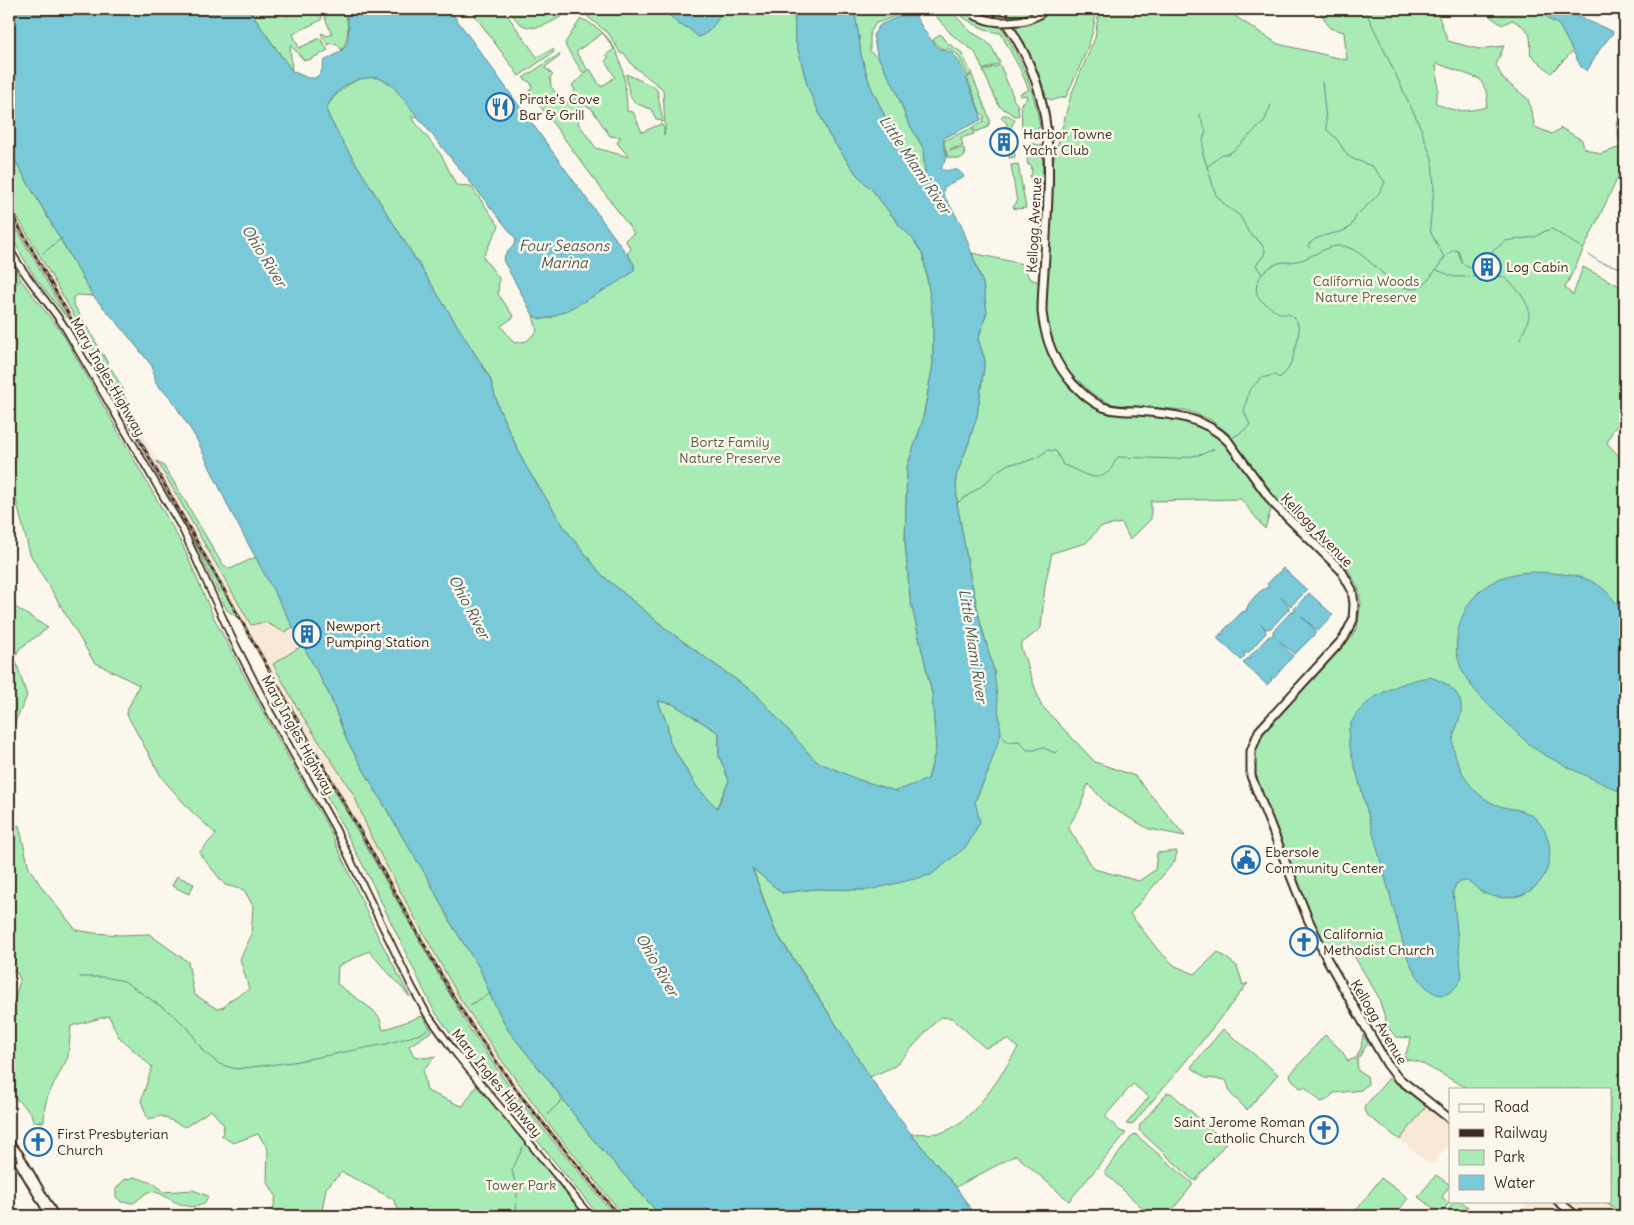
<svg xmlns="http://www.w3.org/2000/svg" width="1634" height="1225" font-family="Delius,sans-serif">
  <style>
    .built { fill: #f8e9d6 }
    .green { fill: #a8ebb4; stroke: #728a69; fill-rule: evenodd }
    .water { fill: #7ac9d8; stroke: #61898e; fill-rule: evenodd }
    .lines { fill: none; stroke-linecap: round; stroke-linejoin: round }
    .stream { stroke: #61898e; stroke-width: 1 }
    .tertiary-casing { stroke: #3b2a1e; stroke-width: 9 }
    .secondary-casing { stroke: #3b2a1e; stroke-width: 10 }
    .primary-casing { stroke: #3b2a1e; stroke-width: 11 }
    .tertiary { stroke: #fbf7ec; stroke-width: 5.5 }
    .secondary { stroke: #fbf7ec; stroke-width: 6 }
    .primary { stroke: #fbf7ec; stroke-width: 7 }
    .rail-casing { stroke: #3b2a1e; stroke-width: 3 }
    .rail { stroke: #fbf7ec; stroke-width: 1; stroke-dasharray: 4; stroke-linecap: butt }
    .primary-bridge-casing { stroke: #3b2a1e; stroke-width: 11; stroke-linecap: butt }
    .primary-bridge { stroke: #fbf7ec; stroke-width: 7 }
    .labels { text-anchor: middle; stroke-width: 5; stroke-linejoin: round; paint-order: stroke }
    .poi-label { font-size: 14px; fill: #3b2a1e; stroke: #fbf7ec; text-anchor: start }
    .street-label { font-size: 14px; fill: #3b2a1e; stroke: #fbf7ec }
    .park-label { font-size: 14px; fill: #565a44; stroke: #fbf7ec }
    .water-label { font-size: 15px; font-style: italic; fill: #4e5a56; stroke: #fbf7ec }
  </style>
  <rect width="100%" height="100%" fill="#fbf7ec"/>
  <filter id="ink" filterUnits="userSpaceOnUse"><feTurbulence type="fractalNoise" baseFrequency=".02" numOctaves="2"/><feDisplacementMap in="SourceGraphic" scale="10" xChannelSelector="R" yChannelSelector="G"/><feConvolveMatrix kernelMatrix="1 2 1 2 8 2 1 2 1" color-interpolation-filters="sRGB"/></filter>
  <g filter="url(#ink)">
    <!-- built -->
    <g class="built">
      <path d="M9 202 251 624 265 622 284 632 314 617 324 633 281 658 274 664 299 711 354 795 372 839 411 911 461 1000 500 1058 549 1124 624 1216H615L513 1092 469 1028 262 662 242 621 233 608 191 536 9 215Z"/>
      <path d="M1426 1106 1450 1124V1141L1434 1163 1430 1164 1400 1140Z"/>
      <path d="M1521 1201H1552L1568 1216H1518L1526 1206Z"/>
      <path d="M1567 1201H1605L1616 1209 1618 1216H1584Z"/>
    </g>
    <!-- green -->
    <g class="green">
      <path d="M248 9H271V11L288 16 299 9H323L321 20 293 34 299 48 320 38 328 50 309 60H304L290 45 292 71Z"/>
      <path d="M326 9H345C348 23 350 37 342 50L336 43 333 45 331 43 328 45 321 34 322 33 327 36 332 34 325 18Z"/>
      <path d="M470 9H503L537 57 553 49 554 52 519 76Z"/>
      <path d="M508 9H574C559 17 538 35 521 24 516 21 512 14 508 9Z"/>
      <path d="M588 9 611 10 612 9H663L678 24 688 28 699 37 709 31 724 9H794L795 38 808 88 829 135 857 175 873 191 900 226 913 239 923 255 931 302 933 321V364L922 423 907 467 905 542 910 598 932 694 936 749 928 779 845 819 756 694 670 632 602 575 566 530 525 465 499 409 490 378 345 146 329 117 326 108C340 86 366 67 391 84 400 90 411 107 419 116L411 117 442 156 456 185 471 186 499 226 483 257 499 278 498 294 514 317 501 326 514 343 527 341 537 331 533 315C539 320 543 319 551 318L630 274 634 270V264L627 253 631 249 625 240 634 233 529 91 532 87 531 83 523 78 559 54 560 55 559 57 545 67 547 70H550L549 71 553 75 550 77 551 87 557 94H558V97L562 102 567 100 568 103 575 99 573 93 575 90 572 85 590 69 601 87 615 77 605 61 609 57 606 55 614 49 603 33 577 51V54L588 70 583 73 566 47 565 43 580 20C586 19 589 23 594 26 622 43 626 80 627 111L633 112 642 132 661 124 664 128V135L665 129 663 89 633 66 624 53 621 54 609 34 588 17 586 12ZM584 105 591 108 610 136 621 137 617 143 629 157 596 148 578 123Z"/>
      <path d="M854 9H911L883 21 876 23 870 33V51L880 60 895 88 907 120 923 148 925 173 921 174 899 146 870 85 861 55 859 37Z"/>
      <path d="M930 9H949L971 32 985 40 991 46 1000 63 983 70 975 52 951 34Z"/>
      <path d="M953 9H961C973 19 985 22 1000 25 1021 59 1034 87 1040 127L1030 132H1024L1022 129 1021 103 1027 99 1026 95 1021 96 1019 94 1029 90 1020 69 1000 32 998 33C979 28 968 22 953 9Z"/>
      <path d="M1006 9H1039L1022 18 1009 20 1006 15Z"/>
      <path d="M1048 9H1096C1095 39 1078 69 1066 97L1052 100 1046 98C1040 71 1028 48 1013 25Z"/>
      <path d="M1099 9H1224L1278 44 1347 60 1344 32 1330 28 1320 12V9H1461L1457 11 1438 15 1448 41 1478 49 1504 46 1496 65 1503 79 1528 99 1535 127 1552 134 1561 128 1582 140 1584 148 1600 154 1621 147 1616 123 1625 120V159L1622 164 1624 165 1565 288 1573 295 1583 267 1623 288C1624 306 1621 324 1623 343L1625 345V416L1613 430 1607 443 1625 463V1216H1618L1616 1209 1605 1201H1610V1089H1469L1419 1062 1404 1059 1411 1038 1396 1037 1388 1027 1378 996 1354 956 1327 946 1312 918 1308 919 1251 776 1256 738 1344 638 1349 641 1357 628 1361 603 1358 587 1349 571 1271 492 1228 433 1211 420 1186 410 1114 405 1095 396 1079 381 1070 380 1103 407 1179 415 1219 432 1273 503 1265 529 1241 499 1151 501V519L1130 540 1122 523 1100 527 1086 543 1052 553 1045 585 1041 628 1020 645 1041 705 1095 762 1135 776 1185 836 1149 829 1110 807 1088 784 1080 808 1068 827 1094 869 1139 881 1155 870 1157 853 1177 851 1175 861 1130 914 1158 950 1175 966 1195 974 1218 952 1237 966 1243 985 1248 983 1191 1055 1132 1125 1126 1124 1149 1097 1133 1084 1105 1116 1120 1131 1126 1133 1069 1201 1016 1155 956 1187 911 1134C921 1133 937 1135 946 1131 976 1118 1001 1075 1018 1048L1008 1039 985 1048 952 1018 940 1017 895 1066 870 1077 775 930 752 867 782 893 815 889 869 890 975 801 988 772 994 671 980 621 969 570 957 503 956 476 968 445 977 416 985 360 978 340 987 312 983 284 972 253 1023 264 1029 278 1038 282 1043 219 1051 169 1071 95 1095 38ZM1436 63 1480 79 1488 95 1486 107C1468 112 1452 113 1435 102L1438 89Z"/>
      <path d="M1480 9H1524L1537 11 1559 24 1573 51 1551 73 1530 54C1532 35 1530 29 1512 20L1502 25Z"/>
      <path d="M940 34 946 42 961 52 972 74 967 76C964 68 961 56 953 51 944 46 943 53 933 40Z"/>
      <path d="M1000 65 1013 96V99L1017 104 1019 115 1015 116 999 106 983 71Z"/>
      <path d="M626 74 653 86 657 90 663 122 656 119 651 109C627 102 630 97 626 74Z"/>
      <path d="M972 75 990 120 988 127 975 132 973 127 983 122 984 116 980 112 967 77Z"/>
      <path d="M1003 115C1008 114 1012 117 1015 120L1011 127 1015 157 1009 158 1006 129 1007 123 1001 118Z"/>
      <path d="M972 128 974 134 961 138 963 146 950 149 951 150 964 148 965 156 959 159 948 157 944 144 945 140Z"/>
      <path d="M1031 143 1043 146 1042 203 1036 206 1030 176 1032 173 1031 165H1028L1026 152Z"/>
      <path d="M9 150 93 296 77 295 73 298V303L123 389 129 411 9 202Z"/>
      <path d="M1018 164 1026 208 1015 209 1013 207 1017 202 1011 165Z"/>
      <path d="M9 215 67 318 34 276 21 254 9 233Z"/>
      <path d="M9 255 21 280 63 334 183 546 213 616 268 721 328 827 377 934 410 997 369 951 338 966 337 984 373 1010 380 1019 383 1030 422 1016 432 1031 409 1046 414 1056 425 1058 436 1056 423 1070 427 1091 459 1105 463 1106 477 1085 585 1216H402L393 1199 342 1172 326 1188 322 1211 324 1216 272 1215 276 1196 267 1181 268 1149 258 1134 233 1143 222 1136 224 1125 211 1110 185 1127 162 1116 148 1119 141 1101 152 1067 118 1036 109 1016 71 1026 68 1057 48 1095 45 1106 44 1122 33 1121 31 1113 9 1092V1036L15 1016 11 1013 20 980 18 974 9 968V831L19 825 29 868 43 889 76 930 94 933 120 935 149 934 188 962 194 994 217 1009 224 1007 230 1000 249 989 240 959 251 936 253 906 244 890 225 885 199 853 216 834 191 811 162 778 126 713 139 685 94 662 30 554 9 473Z"/>
      <path d="M157 461 163 465 177 487 222 564 230 569 256 557 294 627 284 632 265 622 251 625Z"/>
      <path d="M191 536 233 608 242 621 227 610Z"/>
      <path d="M9 603 48 628 19 649 15 658 27 696 9 735Z"/>
      <path d="M303 645 330 696 347 741 403 838 426 875 452 925 480 969 491 997 508 1030 549 1081 590 1136 661 1216H624L549 1124 500 1058 461 1000 411 911 372 839 354 795 299 711 273 664Z"/>
      <path d="M272 680 469 1028 513 1092 615 1216H599L455 1040 433 1009 372 883 297 739 273 696Z"/>
      <path d="M658 701 673 704 719 733V756L729 781 716 809 697 787 670 743 667 724Z"/>
      <path d="M177 876 194 884 189 894 172 886Z"/>
      <path d="M1223 1029 1278 1074 1247 1110 1231 1094 1226 1080 1206 1078 1191 1067Z"/>
      <path d="M1325 1035 1342 1051 1348 1061 1356 1058 1361 1048 1363 1035 1368 1043 1357 1060 1358 1071 1367 1076 1368 1084 1361 1090 1334 1093 1327 1100 1321 1102 1305 1087 1300 1088 1291 1078 1290 1075Z"/>
      <path d="M1389 1078 1426 1106 1400 1140 1366 1114 1364 1110 1365 1106Z"/>
      <path d="M1167 1093H1171L1226 1143 1196 1180H1193L1139 1130 1140 1125Z"/>
      <path d="M1135 1134 1192 1183V1186L1167 1216H1151L1106 1174 1105 1171 1133 1135Z"/>
      <path d="M1436 1175 1450 1185 1442 1197 1449 1203 1441 1214 1418 1197Z"/>
      <path d="M135 1177 155 1184 163 1192 193 1190 208 1196 204 1204C181 1215 162 1188 149 1192 144 1193 138 1201 133 1203L121 1202 116 1197V1189L124 1180Z"/>
      <path d="M1381 1178 1408 1198 1395 1216H1365L1356 1210Z"/>
      <path d="M1455 1201H1461L1468 1207 1460 1216H1443Z"/>
    </g>
    <!-- water -->
    <g class="water">
      <path d="M9 9H248L292 71 308 78H315L321 73 324 61C330 58 336 54 341 51 353 42 348 20 345 9H449L634 264V270L630 274C618 283 556 319 543 319 539 319 536 317 533 315L503 260C505 251 515 248 516 239L392 85 377 77 359 79 344 86 333 97 326 108 329 117 345 146 490 378 499 409 525 465 566 530 602 575 670 632 756 694 816 761 857 779 896 791 928 779 936 749 932 694 910 598 905 542 907 467 922 423 933 364V321L931 302 923 255 913 239 900 226 873 191 857 175 829 135 808 88 795 38 794 9H854L859 37 861 55 870 85 899 146 921 174 925 172 923 148 907 120 895 88 877 55 873 35 880 25 912 10 925 32 938 48 953 53 960 63 981 116V120L944 138 943 144 947 157 941 168 945 171C954 169 959 168 964 177L944 187 943 194 961 224 983 284 987 312 978 339 985 360 977 416 968 445 956 476 957 503 969 570 980 621 994 671 1001 733 988 772 975 801 980 822 967 846 931 875 869 890 815 889 782 893 752 868 775 931 878 1089 911 1134 956 1187 972 1211 979 1216H661L590 1136 549 1081 508 1030 491 997 480 969 452 925 426 875 403 838 347 741 330 696 230 510 196 438 170 397 156 384 152 366 121 327 93 296 9 150ZM658 701 673 704 719 733V756L729 781 717 808 697 787 670 743 667 724Z"/>
      <path d="M663 9H724C718 18 711 34 698 37L688 28 678 24Z"/>
      <path d="M1574 13 1576 16 1612 31 1613 33 1600 49 1587 71 1581 67 1559 25 1548 19 1552 16Z"/>
      <path d="M1283 568 1307 590 1291 606 1281 597 1288 605 1289 609 1271 628 1266 629 1261 624 1265 629 1266 633 1248 653H1243L1245 656 1241 660 1217 638 1221 633 1223 635V631L1242 612 1246 611C1247 603 1261 588 1269 587L1267 584Z"/>
      <path d="M1530 572C1573 574 1603 573 1624 617L1625 794C1598 781 1569 769 1543 754 1528 745 1516 732 1503 719 1469 687 1442 660 1465 611 1477 586 1503 573 1530 572Z"/>
      <path d="M1309 593 1333 615 1318 631 1301 616 1315 630V634L1295 654 1279 641 1293 656 1274 678H1270L1272 680 1267 685 1243 663 1248 658 1250 660V656L1269 636H1273V631L1292 611H1296L1294 609Z"/>
      <path d="M1429 677C1446 681 1464 693 1461 713 1459 723 1453 733 1453 743 1453 750 1456 758 1459 765 1465 782 1480 799 1497 805 1511 810 1525 808 1536 819 1558 840 1553 880 1526 893 1513 900 1495 899 1482 892 1471 885 1471 877 1456 884L1453 892 1462 977C1441 1018 1416 979 1406 954L1349 745C1349 740 1348 733 1349 729 1357 699 1402 681 1429 677Z"/>
    </g>
    <g class="lines">
      <!-- stream -->
      <g class="stream">
        <path d="M1362 9 1368 16 1419 124 1432 158 1434 189 1430 225 1431 233 1444 257"/>
        <path d="M1199 114 1206 131 1203 140V154L1216 195 1225 205 1240 216 1249 233 1260 242 1265 250 1264 255 1256 265 1262 274"/>
        <path d="M1207 167 1222 154H1228L1234 150 1264 122 1271 105"/>
        <path d="M1309 248V244C1321 232 1339 235 1349 228 1353 225 1354 219 1357 215 1367 204 1380 197 1385 182L1372 166 1353 159 1347 155 1336 138 1327 130 1322 82"/>
        <path d="M43 253 62 238"/>
        <path d="M1589 255 1600 262 1625 269"/>
        <path d="M1437 270 1454 277 1500 276C1510 278 1529 302 1529 312 1529 322 1524 331 1520 339"/>
        <path d="M9 291 20 280"/>
        <path d="M1233 437 1239 434 1250 425 1244 411 1249 391 1261 378 1275 375 1279 378C1290 370 1292 362 1295 349 1299 339 1303 322 1290 315 1286 312 1288 315 1283 314 1277 313 1272 308 1267 305 1263 302 1259 299 1257 294 1254 284 1261 274 1269 268 1281 259 1288 264 1301 260 1312 257 1328 245 1340 246 1365 246 1387 289 1414 289 1429 289 1440 256 1454 250L1458 251 1462 263 1469 268 1478 264 1505 241 1535 237 1545 231 1552 229 1583 249"/>
        <path d="M957 503 983 485 999 470 1008 464 1025 462 1038 457 1048 450 1056 451 1063 465C1076 468 1093 484 1107 473 1112 470 1114 461 1118 457L1176 459 1203 454 1214 449"/>
        <path d="M1000 733 1007 742 1019 741 1027 750H1035L1042 747 1055 753 1058 750"/>
        <path d="M80 977H104L124 981 172 1014 188 1028 203 1051 219 1064 236 1069 293 1062 386 1044 420 1034 428 1029"/>
        <path d="M470 1005 491 993"/>
        <path d="M548 1114 563 1099"/>
        <path d="M516 1216 517 1191 512 1170 523 1147"/>
      </g>
      <defs>
        <g id="tertiary">
          <path d="M1003 9 1005 20"/>
          <path d="M9 248C24 277 48 301 66 329L183 530 231 636 270 712 335 828 412 987 427 1014 457 1055 590 1216"/>
        </g>
        <g id="secondary">
          <path d="M9 1142 19 1154 55 1216"/>
          <path d="M19 1163 50 1216"/>
        </g>
        <g id="primary">
          <path d="M996 9C1059 89 1050 159 1045 255 1044 274 1042 293 1042 312 1045 339 1054 363 1073 384 1082 393 1091 402 1103 407 1114 411 1125 411 1137 411 1171 414 1203 416 1228 441L1273 503 1341 570 1352 590 1354 604 1353 620 1344 638 1259 731 1251 751V776L1308 919 1327 959 1387 1064 1397 1077 1450 1119"/>
          <path d="M1026 20 1038 15 1045 9"/>
          <path d="M1558 1201 1576 1216"/>
        </g>
      </defs>
      <!-- tertiary casing -->
      <use href="#tertiary" class="tertiary-casing"/>
      <!-- secondary casing -->
      <use href="#secondary" class="secondary-casing"/>
      <!-- primary casing -->
      <use href="#primary" class="primary-casing"/>
      <!-- tertiary -->
      <use href="#tertiary" class="tertiary"/>
      <!-- secondary -->
      <use href="#secondary" class="secondary"/>
      <!-- primary -->
      <use href="#primary" class="primary"/>
      <defs>
        <path id="rail" d="M9 209 456 1001 479 1037 520 1095 619 1216"/>
      </defs>
      <!-- rail casing -->
      <use href="#rail" class="rail-casing"/>
      <!-- rail -->
      <use href="#rail" class="rail"/>
      <defs>
        <path id="primary-bridge" d="M973 14C991 24 1006 23 1026 20"/>
      </defs>
      <!-- primary-bridge casing -->
      <use href="#primary-bridge" class="primary-bridge-casing"/>
      <!-- primary-bridge -->
      <use href="#primary-bridge" class="primary-bridge"/>
    </g>
  </g>
  <!-- icons -->
  <defs>
    <symbol id="restaurant-ring" viewBox="-11 -11 22 22"><circle r="9.5" fill="#fbf7ec" stroke="#1f6fb2" stroke-width="1.5"/><path d="M-5-6h1v4h1v-4h1v4h1v-4h1v5L-1.5 .5V6h-2V.5L-5-1ZM5-6V6H3V1.5H1.5Q1.5-4 5-6Z" fill="#1f6fb2"/></symbol>
    <symbol id="building-ring" viewBox="-11 -11 22 22"><circle r="9.5" fill="#fbf7ec" stroke="#1f6fb2" stroke-width="1.5"/><path d="M-4-6H4V6H1V3H-1V6H-4ZM-2.5-4.3h1.7v1.8h-1.7ZM.8-4.3h1.7v1.8H.8ZM-2.5-1h1.7V.8h-1.7ZM.8-1h1.7V.8H.8Z" fill="#1f6fb2"/></symbol>
    <symbol id="civic-ring" viewBox="-11 -11 22 22"><circle r="9.5" fill="#fbf7ec" stroke="#1f6fb2" stroke-width="1.5"/><path d="M-.6-6.5H3V-4.5H.6V-3L4-1V1h2V6H-6V1h2V-1L-.6-3ZM-1.2 2.5V6h2.4V2.5Z" fill="#1f6fb2"/></symbol>
    <symbol id="church-ring" viewBox="-11 -11 22 22"><circle r="9.5" fill="#fbf7ec" stroke="#1f6fb2" stroke-width="1.5"/><path d="M-1.2-6h2.4v3.5h3.3v2.4h-3.3V6h-2.4V-.1h-3.3v-2.4h3.3Z" fill="#1f6fb2"/></symbol>
  </defs>
  <g fill-rule="evenodd">
    <use href="#restaurant-ring" x="484" y="91" width="32" height="32"/>
    <use href="#building-ring" x="988" y="126" width="32" height="32"/>
    <use href="#building-ring" x="1471" y="251" width="32" height="32"/>
    <use href="#building-ring" x="291" y="618" width="32" height="32"/>
    <use href="#civic-ring" x="1230" y="844" width="32" height="32"/>
    <use href="#church-ring" x="1288" y="926" width="32" height="32"/>
    <use href="#church-ring" x="1308" y="1114" width="32" height="32"/>
    <use href="#church-ring" x="22" y="1126" width="32" height="32"/>
  </g>
  <g class="labels">
    <!-- poi labels -->
    <g class="poi-label">
      <text x="519" y="104">Pirate's Cove<tspan x="519" dy="16">Bar &amp; Grill</tspan></text>
      <text x="1023" y="139">Harbor Towne<tspan x="1023" dy="16">Yacht Club</tspan></text>
      <text x="1506" y="272">Log Cabin</text>
      <text x="326" y="631">Newport<tspan x="326" dy="16">Pumping Station</tspan></text>
      <text x="1265" y="857">Ebersole<tspan x="1265" dy="16">Community Center</tspan></text>
      <text x="1323" y="939">California<tspan x="1323" dy="16">Methodist Church</tspan></text>
      <text x="1305" y="1127" text-anchor="end">Saint Jerome Roman<tspan x="1305" dy="16">Catholic Church</tspan></text>
      <text x="57" y="1139">First Presbyterian<tspan x="57" dy="16">Church</tspan></text>
    </g>
    <!-- street labels -->
    <g class="street-label">
      <text transform="translate(1034 225) rotate(-87)" y="5">Kellogg Avenue</text>
      <text transform="translate(108 377) rotate(60)" y="5">Mary Ingles Highway</text>
      <text transform="translate(1317 530) rotate(46)" y="5">Kellogg Avenue</text>
      <text transform="translate(298 735) rotate(61)" y="5">Mary Ingles Highway</text>
      <text transform="translate(1379 1022) rotate(59)" y="5">Kellogg Avenue</text>
      <text transform="translate(497 1083) rotate(51)" y="5">Mary Ingles Highway</text>
    </g>
    <!-- park labels -->
    <g class="park-label">
      <text x="1366" y="286">California Woods<tspan x="1366" dy="16">Nature Preserve</tspan></text>
      <text x="730" y="447">Bortz Family<tspan x="730" dy="16">Nature Preserve</tspan></text>
      <text x="521" y="1190">Tower Park</text>
    </g>
    <!-- water labels -->
    <g class="water-label">
      <text transform="translate(915 165) rotate(56)" y="5">Little Miami River</text>
      <text x="564" y="251">Four Seasons<tspan x="564" dy="17">Marina</tspan></text>
      <text transform="translate(264 256) rotate(58)" y="5">Ohio River</text>
      <text transform="translate(469 607) rotate(62)" y="5">Ohio River</text>
      <text transform="translate(973 646) rotate(81)" y="5">Little Miami River</text>
      <text transform="translate(657 965) rotate(60)" y="5">Ohio River</text>
    </g>
  </g>
  <!-- margin -->
  <rect width="1634" height="1225" fill="none" stroke="#fbf7ec" stroke-width="30"/>
  <rect x="15" y="15" width="1604" height="1195" fill="none" stroke="#3b2a1e" stroke-width="2" filter="url(#ink)"/>
  <!-- legend -->
  <rect x="1449" y="1088" width="162" height="115" fill="#fbf7ec" stroke="#aea59a"/>
  <rect x="1459" y="1104" width="25" height="8" fill="#fbf7ec" stroke="#aea59a"/>
  <text x="1494" y="1112" font-size="15" fill="#3b2a1e">Road</text>
  <rect x="1459" y="1129" width="25" height="8" fill="#3b2a1e" stroke="#aea59a"/>
  <text x="1494" y="1138" font-size="15" fill="#3b2a1e">Railway</text>
  <rect x="1459" y="1150" width="25" height="15" fill="#a8ebb4" stroke="#aea59a"/>
  <text x="1494" y="1162" font-size="15" fill="#3b2a1e">Park</text>
  <rect x="1459" y="1175" width="25" height="15" fill="#7ac9d8" stroke="#aea59a"/>
  <text x="1494" y="1188" font-size="15" fill="#3b2a1e">Water</text>
</svg>
